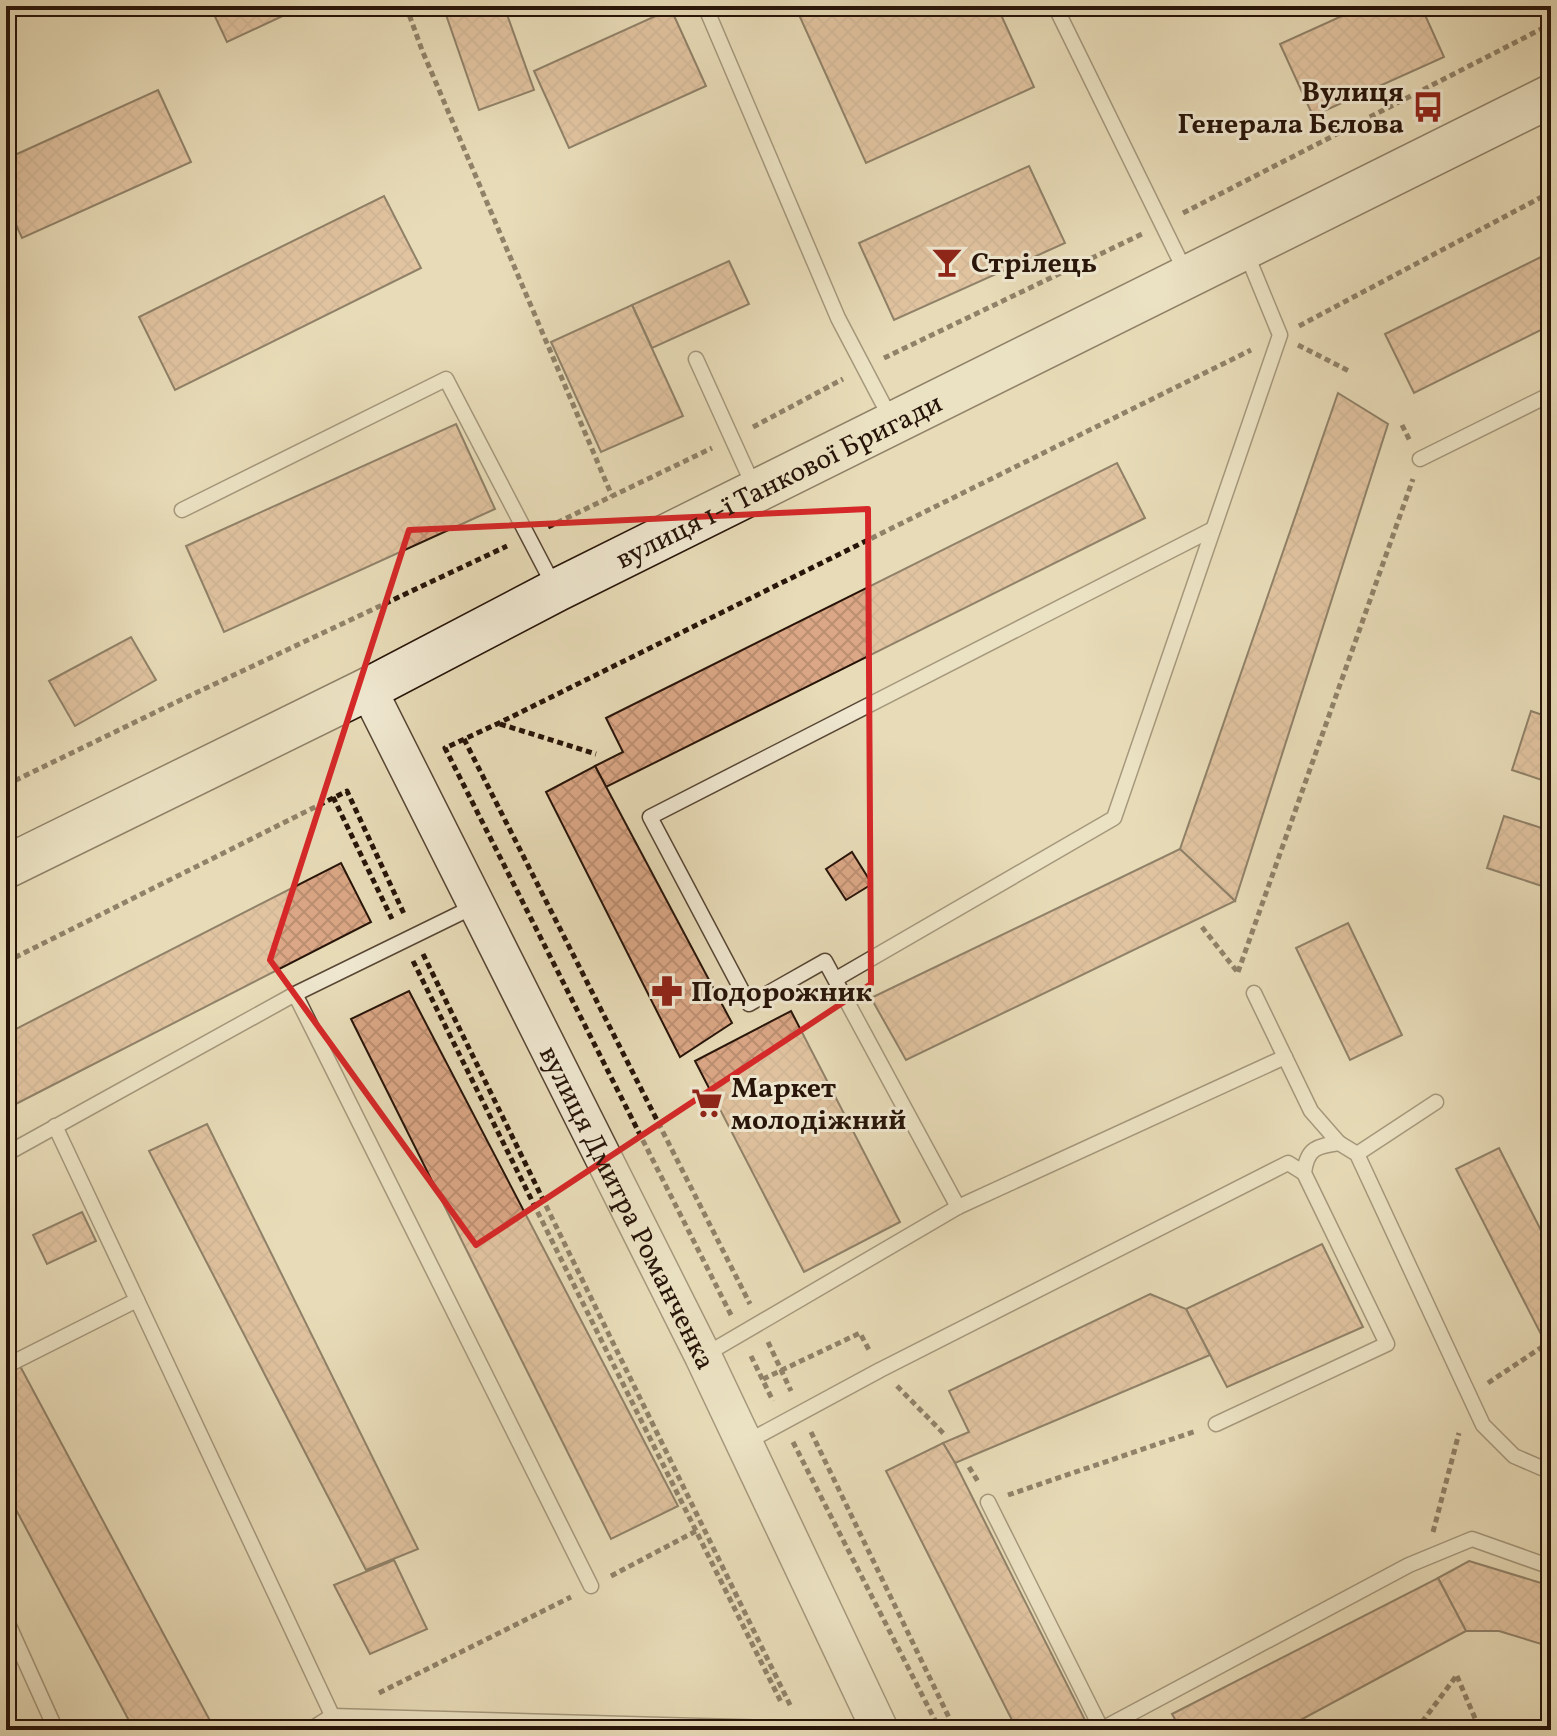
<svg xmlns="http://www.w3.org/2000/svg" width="1557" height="1736" font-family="Vollkorn,serif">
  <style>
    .building { fill: url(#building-cross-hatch); stroke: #271409; stroke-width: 2 }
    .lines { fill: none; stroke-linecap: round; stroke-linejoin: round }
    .service-casing { stroke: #574635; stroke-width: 17 }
    .tertiary-casing { stroke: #574635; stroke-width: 39 }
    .secondary-casing { stroke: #271409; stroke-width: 45 }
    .path { stroke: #271409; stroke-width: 5; stroke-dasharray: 6 4; stroke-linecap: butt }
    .service { stroke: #f0e8d1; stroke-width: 14 }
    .tertiary { stroke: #f0e8d1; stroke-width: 36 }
    .secondary { stroke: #f0e8d1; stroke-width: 42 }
    .marked { fill: none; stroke: #d62828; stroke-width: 6; stroke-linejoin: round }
    .labels { text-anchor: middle; stroke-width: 6; stroke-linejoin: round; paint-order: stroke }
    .poi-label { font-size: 28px; font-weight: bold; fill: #271409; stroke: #f0e8d1; text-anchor: start }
    .street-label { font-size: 28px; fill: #271409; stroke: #f0e8d1 }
  </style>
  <defs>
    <pattern id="building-cross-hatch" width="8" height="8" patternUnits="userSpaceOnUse" patternTransform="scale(2)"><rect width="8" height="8" fill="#dba786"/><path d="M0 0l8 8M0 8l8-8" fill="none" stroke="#bc8f72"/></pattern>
  </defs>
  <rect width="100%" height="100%" fill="#e8dcb8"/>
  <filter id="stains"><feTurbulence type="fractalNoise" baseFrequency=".0025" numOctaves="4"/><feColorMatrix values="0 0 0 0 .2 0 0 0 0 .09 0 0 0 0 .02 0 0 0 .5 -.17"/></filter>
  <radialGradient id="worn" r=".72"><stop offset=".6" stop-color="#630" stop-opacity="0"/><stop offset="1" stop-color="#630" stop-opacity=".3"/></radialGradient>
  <!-- building -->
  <g class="building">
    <path d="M210 6H304L227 42Z"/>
    <path d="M443 6H504L534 90 479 110Z"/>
    <path d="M795 6H997L1034 87 866 163Z"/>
    <path d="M1364 6H1421L1444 57 1313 116 1280 44Z"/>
    <path d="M671 9 706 86 569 148 534 71Z"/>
    <path d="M158 90 191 162 22 238 6 203V159Z"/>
    <path d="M1029 166 1065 243 894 320 859 243Z"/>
    <path d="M384 196 421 268 175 390 139 317Z"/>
    <path d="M1551 252V325L1414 393 1385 334Z"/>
    <path d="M729 261 749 304 652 348 632 305Z"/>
    <path d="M632 305 683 416 601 452 551 342Z"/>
    <path d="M1338 393 1388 424 1235 901 1180 849Z"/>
    <path d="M456 424 495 509 224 632 186 546Z"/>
    <path d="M1117 463 1145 518 606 787 595 766 623 752 606 718Z"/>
    <path d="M131 637 156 680 75 726 49 681Z"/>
    <path d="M1531 711 1551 718V783L1512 770Z"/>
    <path d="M595 766 732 1023 680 1057 546 792Z"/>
    <path d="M1504 816 1551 831V889L1487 868Z"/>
    <path d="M1180 849 1235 901 906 1060 871 998Z"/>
    <path d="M852 852 872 884 846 900 826 869Z"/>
    <path d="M341 863 371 922 6 1109V1034Z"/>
    <path d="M1348 923 1402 1035 1350 1060 1296 948Z"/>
    <path d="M409 991 678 1506 611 1539 351 1019Z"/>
    <path d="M791 1011 900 1222 804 1272 695 1061Z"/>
    <path d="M207 1124 418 1549 366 1570 149 1151Z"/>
    <path d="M1499 1148 1551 1250V1333L1543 1338 1456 1169Z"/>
    <path d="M82 1212 96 1241 47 1264 33 1235Z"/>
    <path d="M1322 1244 1363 1327 1227 1387 1186 1309Z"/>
    <path d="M1150 1294 1186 1309 1210 1355 955 1463 943 1443 969 1432 949 1391Z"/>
    <path d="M20 1366 215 1730H134L6 1491V1373Z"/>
    <path d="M943 1443 955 1463 1090 1730H1017L886 1471Z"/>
    <path d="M394 1560 427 1629 370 1654 334 1585Z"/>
    <path d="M1469 1561 1551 1586V1647L1499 1631H1466L1438 1578Z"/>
    <path d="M1438 1578 1466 1631 1282 1730H1181L1172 1714Z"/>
  </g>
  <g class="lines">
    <defs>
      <g id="service">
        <path d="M705 6 838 318 892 421"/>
        <path d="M1055 6 1187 275"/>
        <path d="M696 359 754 487"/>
        <path d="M1420 459 1551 394"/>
        <path d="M182 510 446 379 554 586"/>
        <path d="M836 979 1114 818 1280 335 1245 250"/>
        <path d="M1254 993 1311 1111 1339 1143"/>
        <path d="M295 994 591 1586"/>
        <path d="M6 1154 295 994 475 906"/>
        <path d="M1357 1154 1436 1102"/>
        <path d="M958 1207 825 961 749 1004 650 817 1213 529"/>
        <path d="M137 1300 339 1730"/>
        <path d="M703 1356 958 1207 1285 1057"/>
        <path d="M6 1366 137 1300 55 1126"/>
        <path d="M1216 1424 1387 1344 1304 1173C1307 1148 1317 1146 1339 1143L1357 1154 1483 1425 1514 1456 1551 1472"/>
        <path d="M745 1443 880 1370 1288 1163 1304 1173"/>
        <path d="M988 1502 1102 1730"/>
        <path d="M6 1619 56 1730"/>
        <path d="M1102 1729 1409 1565 1472 1539 1551 1567"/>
        <path d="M310 1730 332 1716 843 1730"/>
      </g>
      <g id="tertiary">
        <path id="s1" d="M368 689 703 1356 880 1730"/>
      </g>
      <g id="secondary">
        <path id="s2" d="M6 867 368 689 557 590 1551 96"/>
      </g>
    </defs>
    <!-- service casing -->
    <use href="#service" class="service-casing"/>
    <!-- tertiary casing -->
    <use href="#tertiary" class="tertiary-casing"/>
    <!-- secondary casing -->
    <use href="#secondary" class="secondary-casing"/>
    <!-- path -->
    <g class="path">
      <path d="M406 6 422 50 612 496"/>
      <path d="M1183 213 1551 24"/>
      <path d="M1299 326 1551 192"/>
      <path d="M1298 345 1351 372"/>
      <path d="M884 358 1142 234"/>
      <path d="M1402 425 1410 441"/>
      <path d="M753 427 843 379"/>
      <path d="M548 527 712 448"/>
      <path d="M500 724 596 754"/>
      <path d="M464 739 750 1304"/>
      <path d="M6 785 166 707 507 546"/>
      <path d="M333 797 392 919"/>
      <path d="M1202 927 1239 974"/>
      <path d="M423 954 791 1707"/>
      <path d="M413 961 782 1704"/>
      <path d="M6 962 347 791 405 916"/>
      <path d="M1238 972 1413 479"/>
      <path d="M731 1315 445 748 499 723 1251 350"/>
      <path d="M768 1342 791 1391"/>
      <path d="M751 1356 773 1401"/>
      <path d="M763 1379 860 1333 869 1350"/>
      <path d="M1488 1383 1551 1341"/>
      <path d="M897 1386 945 1435"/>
      <path d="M811 1432 955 1730"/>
      <path d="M793 1442 940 1730"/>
      <path d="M969 1467 979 1483"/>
      <path d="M1008 1495 1196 1431"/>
      <path d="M1433 1532 1459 1433"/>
      <path d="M611 1576 698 1530"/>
      <path d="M1457 1676 1480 1730"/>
      <path d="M379 1693 571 1597"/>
      <path d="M1416 1730 1457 1675"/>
    </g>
    <!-- service -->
    <use href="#service" class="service"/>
    <!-- tertiary -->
    <use href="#tertiary" class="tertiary"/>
    <!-- secondary -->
    <use href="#secondary" class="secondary"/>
  </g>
  <!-- marked area -->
  <path d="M0 0H1557V1736H0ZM868 509 871 984 476 1245 270 960 409 530Z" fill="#e8dcb8" fill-opacity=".55" fill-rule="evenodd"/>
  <path class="marked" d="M868 509 871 984 476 1245 270 960 409 530Z"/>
  <!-- icons -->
  <defs>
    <symbol id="bus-bare" viewBox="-9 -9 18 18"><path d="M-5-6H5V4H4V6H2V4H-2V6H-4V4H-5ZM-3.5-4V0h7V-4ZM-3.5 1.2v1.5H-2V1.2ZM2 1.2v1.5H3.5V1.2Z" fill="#8f2418" stroke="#f0e8d1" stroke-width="2.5" paint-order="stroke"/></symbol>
    <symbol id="bar-bare" viewBox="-9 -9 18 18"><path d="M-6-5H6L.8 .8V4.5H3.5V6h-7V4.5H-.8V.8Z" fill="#8f2418" stroke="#f0e8d1" stroke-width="2.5" paint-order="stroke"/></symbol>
    <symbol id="pharmacy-bare" viewBox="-9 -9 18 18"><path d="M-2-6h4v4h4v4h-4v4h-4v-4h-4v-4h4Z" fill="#8f2418" stroke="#f0e8d1" stroke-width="2.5" paint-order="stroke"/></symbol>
    <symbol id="supermarket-bare" viewBox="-9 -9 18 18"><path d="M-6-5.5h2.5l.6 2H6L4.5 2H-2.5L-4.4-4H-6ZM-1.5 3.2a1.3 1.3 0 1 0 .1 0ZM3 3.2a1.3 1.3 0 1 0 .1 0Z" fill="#8f2418" stroke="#f0e8d1" stroke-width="2.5" paint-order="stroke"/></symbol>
  </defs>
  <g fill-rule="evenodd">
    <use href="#bus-bare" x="1406" y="85" width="44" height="44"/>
    <use href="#bar-bare" x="925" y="240" width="44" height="44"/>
    <use href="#pharmacy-bare" x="645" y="969" width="44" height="44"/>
    <use href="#supermarket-bare" x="685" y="1081" width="44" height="44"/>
  </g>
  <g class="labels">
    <!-- poi labels -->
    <g class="poi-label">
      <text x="1404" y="101" text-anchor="end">Вулиця<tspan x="1404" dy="32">Генерала Бєлова</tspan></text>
      <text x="971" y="272">Стрілець</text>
      <text x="691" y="1001">Подорожник</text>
      <text x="731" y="1097">Маркет<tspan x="731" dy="32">молодіжний</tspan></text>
    </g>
    <!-- street labels -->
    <g class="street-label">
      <text dy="10" stroke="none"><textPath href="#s2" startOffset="864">вулиця 1-ї Танкової Бригади</textPath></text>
      <text dy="10" stroke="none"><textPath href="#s1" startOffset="580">вулиця Дмитра Романченка</textPath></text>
    </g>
  </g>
  <!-- margin -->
  <rect width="1557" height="1736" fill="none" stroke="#e8dcb8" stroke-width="32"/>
  <rect x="8" y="8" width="1541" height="1720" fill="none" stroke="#271409" stroke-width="4"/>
  <rect x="16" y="16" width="1525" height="1704" fill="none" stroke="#271409" stroke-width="2"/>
  <rect width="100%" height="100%" filter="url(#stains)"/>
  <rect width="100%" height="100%" fill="url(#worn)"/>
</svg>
